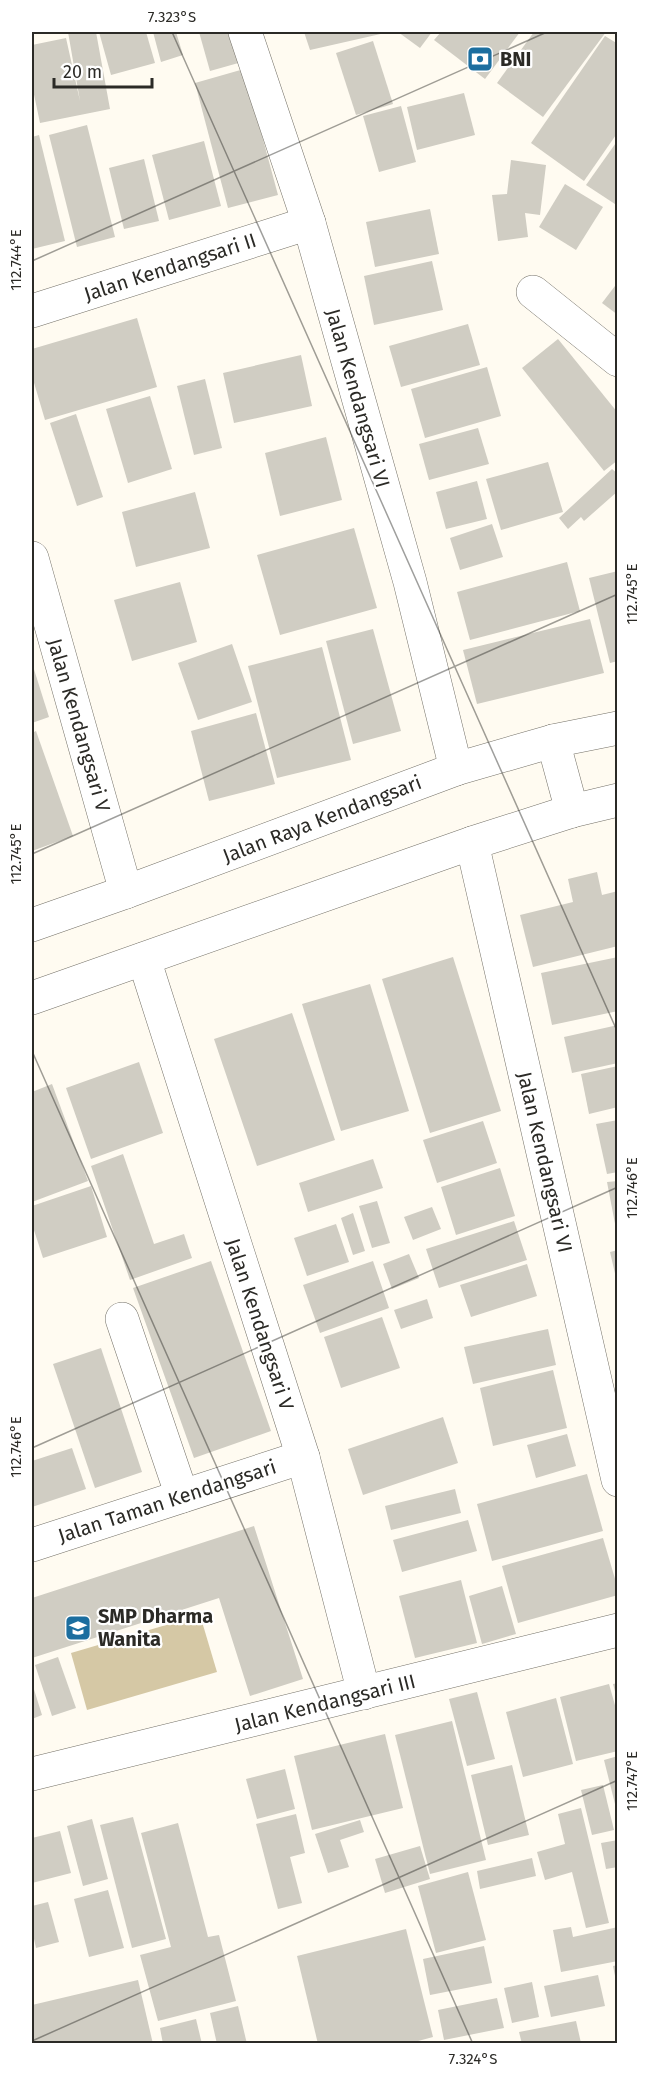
<svg xmlns="http://www.w3.org/2000/svg" width="649" height="2075" font-family="'Fira Sans',sans-serif">
  <style>
    .green { fill: #d5c8a5 }
    .building { fill: #d0cdc3 }
    .lines { fill: none; stroke-linecap: round; stroke-linejoin: round }
    .minor-casing { stroke: #747168; stroke-width: 34 }
    .major-casing { stroke: #747168; stroke-width: 34 }
    .minor { stroke: #fff; stroke-width: 33 }
    .major { stroke: #fff; stroke-width: 33 }
    .ticks { fill: none; stroke: #2b2a26; stroke-width: 1.5; stroke-opacity: 0.45 }
    .labels { text-anchor: middle; stroke-width: 4.5; stroke-linejoin: round; paint-order: stroke }
    .poi-label { font-size: 20px; font-weight: bold; fill: #2b2a26; stroke: #fff; text-anchor: start }
    .street-label { font-size: 20px; fill: #2b2a26; stroke: #fff }
    .neatline { fill: none; stroke: #2b2a26; stroke-width: 2 }
    .ticks-label { font-size: 15px; text-anchor: middle; fill: #2b2a26 }
  </style>
  <rect width="100%" height="100%" fill="#fffbf1"/>
  <!-- green -->
  <path class="green" d="M200 1615 217 1672 87 1710 71 1653Z"/>
  <!-- building -->
  <g class="building">
    <path d="M68 32H96L110 109 40 123 32 85V45L66 38 80 101Z"/>
    <path d="M99 32H146L155 63 111 75Z"/>
    <path d="M153 32H176L183 55 161 62Z"/>
    <path d="M199 32H233L242 62 210 71Z"/>
    <path d="M304 32H383L385 33 310 50Z"/>
    <path d="M398 32H432L420 48Z"/>
    <path d="M441 32H520L485 79 434 40Z"/>
    <path d="M534 32H606L543 117 497 83Z"/>
    <path d="M605 36 618 44V132L584 181 531 143Z"/>
    <path d="M373 41 393 104 356 115 336 53Z"/>
    <path d="M244 69 278 195 228 208 195 83Z"/>
    <path d="M464 93 475 135 417 150 407 107Z"/>
    <path d="M401 106 416 162 379 172 363 116Z"/>
    <path d="M87 125 115 237 77 247 49 135Z"/>
    <path d="M39 135 65 241 32 249V137Z"/>
    <path d="M618 140V206L586 185Z"/>
    <path d="M204 141 221 206 169 220 152 155Z"/>
    <path d="M144 159 159 221 124 229 109 168Z"/>
    <path d="M511 160 546 165 540 215 525 213 528 237 498 241 492 195 507 194Z"/>
    <path d="M565 184 603 207 576 250 539 227Z"/>
    <path d="M430 209 439 254 375 267 366 222Z"/>
    <path d="M432 261 443 310 374 325 364 276Z"/>
    <path d="M618 282V315L602 303Z"/>
    <path d="M137 318 157 387 45 420 32 376V349Z"/>
    <path d="M468 324 480 365 401 387 389 346Z"/>
    <path d="M558 339 618 413V460L604 471 522 368Z"/>
    <path d="M301 355 312 406 234 423 223 373Z"/>
    <path d="M487 367 501 416 425 438 411 389Z"/>
    <path d="M205 379 222 448 194 455 177 386Z"/>
    <path d="M150 396 172 469 128 483 106 409Z"/>
    <path d="M76 414 103 497 77 506 50 423Z"/>
    <path d="M478 428 489 464 429 480 419 444Z"/>
    <path d="M326 437 342 500 280 516 265 453Z"/>
    <path d="M548 462 563 512 501 530 486 479Z"/>
    <path d="M612 469 618 474V491L584 521 581 517 568 529 559 518Z"/>
    <path d="M477 481 487 519 446 529 436 492Z"/>
    <path d="M195 492 210 548 136 567 122 512Z"/>
    <path d="M492 524 503 557 460 570 450 538Z"/>
    <path d="M354 528 377 608 280 635 257 555Z"/>
    <path d="M567 562 580 611 470 640 457 592Z"/>
    <path d="M618 571V661L610 663 589 578Z"/>
    <path d="M180 582 197 642 132 661 114 600Z"/>
    <path d="M590 619 604 673 477 704 463 650Z"/>
    <path d="M373 629 401 731 353 744 326 641Z"/>
    <path d="M232 644 252 702 198 720 178 663Z"/>
    <path d="M322 647 351 760 277 778 248 666Z"/>
    <path d="M32 663 49 717 32 723Z"/>
    <path d="M256 713 275 784 209 801 191 731Z"/>
    <path d="M36 731 73 836 32 851V733Z"/>
    <path d="M597 872 602 895 618 891V946L533 967 520 915 573 902 568 879Z"/>
    <path d="M453 957 501 1111 430 1133 382 979Z"/>
    <path d="M618 957V1011L552 1025 541 973Z"/>
    <path d="M370 984 409 1111 341 1131 302 1004Z"/>
    <path d="M292 1013 335 1140 257 1166 214 1039Z"/>
    <path d="M618 1025V1063L572 1073 564 1037Z"/>
    <path d="M139 1062 163 1133 91 1159 66 1088Z"/>
    <path d="M618 1066V1107L589 1114 581 1074Z"/>
    <path d="M52 1084 88 1181 32 1202V1092Z"/>
    <path d="M618 1120V1172L607 1174 596 1124Z"/>
    <path d="M483 1121 497 1163 437 1183 423 1140Z"/>
    <path d="M123 1154 154 1244 184 1234 192 1258 130 1280 91 1166Z"/>
    <path d="M373 1159 383 1188 308 1212 299 1183Z"/>
    <path d="M500 1168 515 1216 456 1235 441 1187Z"/>
    <path d="M618 1181V1229H616L607 1182Z"/>
    <path d="M91 1186 107 1237 43 1258 32 1224V1206Z"/>
    <path d="M377 1201 390 1243 372 1248 359 1206Z"/>
    <path d="M432 1207 441 1229 413 1240 404 1217Z"/>
    <path d="M353 1213 365 1251 353 1255 341 1218Z"/>
    <path d="M514 1221 527 1260 439 1288 426 1249Z"/>
    <path d="M336 1224 349 1262 307 1276 294 1238Z"/>
    <path d="M618 1250V1281L617 1282 610 1252Z"/>
    <path d="M409 1254 419 1278 392 1289 383 1264Z"/>
    <path d="M211 1261 271 1431 194 1458 133 1288Z"/>
    <path d="M373 1261 389 1308 320 1333 303 1285Z"/>
    <path d="M527 1264 537 1296 471 1317 460 1285Z"/>
    <path d="M427 1299 433 1318 401 1329 394 1310Z"/>
    <path d="M382 1317 400 1368 341 1388 324 1337Z"/>
    <path d="M548 1329 556 1365 473 1384 464 1347Z"/>
    <path d="M101 1348 142 1472 95 1488 53 1364Z"/>
    <path d="M553 1370 567 1428 493 1446 480 1388Z"/>
    <path d="M443 1417 458 1463 363 1495 348 1449Z"/>
    <path d="M567 1434 576 1466 536 1478 527 1445Z"/>
    <path d="M72 1448 86 1489 32 1507V1461Z"/>
    <path d="M587 1474 603 1531 492 1561 477 1504Z"/>
    <path d="M455 1489 461 1513 391 1530 385 1506Z"/>
    <path d="M468 1520 477 1551 402 1572 393 1540Z"/>
    <path d="M254 1526 303 1679 250 1696 219 1598 32 1658V1598Z"/>
    <path d="M603 1538 618 1589V1595L518 1623 502 1566Z"/>
    <path d="M461 1580 477 1643 415 1658 399 1596Z"/>
    <path d="M502 1586 516 1634 482 1644 469 1596Z"/>
    <path d="M58 1657 76 1708 52 1716 35 1665Z"/>
    <path d="M32 1683 42 1715 32 1719Z"/>
    <path d="M618 1683V1699H617L613 1684Z"/>
    <path d="M609 1684 618 1716V1751L576 1761 560 1697Z"/>
    <path d="M477 1692 495 1759 467 1766 449 1699Z"/>
    <path d="M556 1698 573 1764 523 1777 506 1712Z"/>
    <path d="M452 1721 486 1860 430 1874 395 1735Z"/>
    <path d="M385 1734 403 1808 312 1830 294 1756Z"/>
    <path d="M618 1756V1811L617 1812 604 1760Z"/>
    <path d="M512 1765 529 1835 488 1845 471 1775Z"/>
    <path d="M285 1769 295 1809 257 1819 246 1779Z"/>
    <path d="M603 1785 614 1830 592 1835 581 1790Z"/>
    <path d="M581 1808 609 1923 586 1928 572 1872 545 1880 537 1852 565 1844 558 1814Z"/>
    <path d="M296 1814 305 1853 290 1857 302 1903 278 1909 256 1824Z"/>
    <path d="M133 1817 166 1939 132 1948 100 1825Z"/>
    <path d="M92 1819 108 1879 83 1886 67 1826Z"/>
    <path d="M360 1820 364 1832 340 1840 349 1867 328 1873 315 1834Z"/>
    <path d="M178 1823 208 1937 219 1935 236 2001 158 2021 140 1955 171 1947 141 1833Z"/>
    <path d="M60 1831 71 1873 32 1883V1838Z"/>
    <path d="M618 1840V1867L606 1869 601 1843Z"/>
    <path d="M420 1846 430 1879 385 1893 375 1859Z"/>
    <path d="M532 1858 536 1876 480 1889 477 1871Z"/>
    <path d="M468 1872 486 1940 436 1953 418 1886Z"/>
    <path d="M108 1890 124 1948 89 1957 74 1899Z"/>
    <path d="M48 1902 59 1942 36 1948 32 1930V1906Z"/>
    <path d="M571 1927 573 1937 618 1927V1961L561 1972 553 1930Z"/>
    <path d="M406 1929 433 2037 407 2044H318L297 1956Z"/>
    <path d="M484 1946 492 1983 430 1995 423 1959Z"/>
    <path d="M618 1965V1980L616 1981 613 1966Z"/>
    <path d="M598 1975 605 2006 551 2017 544 1986Z"/>
    <path d="M138 1980 153 2044H33L32 2005Z"/>
    <path d="M532 1982 539 2017 512 2023 504 1988Z"/>
    <path d="M497 1998 504 2028 444 2040 438 2010Z"/>
    <path d="M238 2006 247 2044H217L210 2013Z"/>
    <path d="M196 2019 202 2044H163L160 2028Z"/>
    <path d="M576 2021 581 2043 522 2044 519 2032Z"/>
  </g>
  <g class="lines">
    <defs>
      <g id="minor">
        <path d="M245 32 309 223 410 582 456 769"/>
        <path d="M533 292 618 360"/>
        <path d="M32 311 309 223"/>
        <path d="M32 558 126 892"/>
        <path d="M472 843 618 1480"/>
        <path d="M144 959 303 1457 364 1693"/>
        <path d="M122 1319 182 1496"/>
        <path d="M32 1545 303 1457"/>
        <path d="M32 1774 618 1630"/>
      </g>
      <g id="major">
        <path d="M553 741 572 811"/>
        <path d="M32 925 126 892 456 769 553 741 618 728"/>
        <path d="M32 998 472 843 572 811 618 800"/>
      </g>
    </defs>
    <!-- minor casing -->
    <use href="#minor" class="minor-casing"/>
    <!-- major casing -->
    <use href="#major" class="major-casing"/>
    <!-- minor -->
    <use href="#minor" class="minor"/>
    <!-- major -->
    <use href="#major" class="major"/>
  </g>
  <!-- ticks -->
  <path class="ticks" d="M172 32 618 1033M32 261 547 32M32 854 618 594M32 1051 473 2044M32 1448 618 1187M32 2041 618 1780"/>
  <!-- icons -->
  <defs>
    <symbol id="bank-square" viewBox="-11 -11 22 22"><rect x="-9" y="-9" width="18" height="18" rx="4" fill="#1c6e9f" stroke="#fff"/><path d="M-6-4H6V4H-6ZM0-2.3a2.3 2.3 0 1 0 0 4.6a2.3 2.3 0 1 0 0-4.6Z" fill="#fff"/></symbol>
    <symbol id="school-square" viewBox="-11 -11 22 22"><rect x="-9" y="-9" width="18" height="18" rx="4" fill="#1c6e9f" stroke="#fff"/><path d="M0-5L7-2L0 1L-7-2ZM-4 1L0 2.5L4 1V4Q0 6-4 4Z" fill="#fff"/></symbol>
  </defs>
  <g fill-rule="evenodd">
    <use href="#bank-square" x="465" y="44" width="30" height="30"/>
    <use href="#school-square" x="63" y="1613" width="30" height="30"/>
  </g>
  <g class="labels">
    <!-- poi labels -->
    <g class="poi-label">
      <text x="500" y="66">BNI</text>
      <text x="98" y="1623">SMP Dharma<tspan x="98" dy="23">Wanita</tspan></text>
    </g>
    <!-- street labels -->
    <g class="street-label">
      <text transform="translate(170 267) rotate(-18)" y="7">Jalan Kendangsari II</text>
      <text transform="translate(358 398) rotate(74)" y="7">Jalan Kendangsari VI</text>
      <text transform="translate(79 725) rotate(74)" y="7">Jalan Kendangsari V</text>
      <text transform="translate(322 819) rotate(-21)" y="7">Jalan Raya Kendangsari</text>
      <text transform="translate(545 1162) rotate(77)" y="7">Jalan Kendangsari VI</text>
      <text transform="translate(260 1324) rotate(72)" y="7">Jalan Kendangsari V</text>
      <text transform="translate(167 1501) rotate(-18)" y="7">Jalan Taman Kendangsari</text>
      <text transform="translate(325 1703) rotate(-14)" y="7">Jalan Kendangsari III</text>
    </g>
  </g>
  <!-- border -->
  <rect width="649" height="2075" fill="none" stroke="#ffffff" stroke-width="66"/>
  <!-- scale -->
  <path d="M54 78v9h98v-9" fill="none" stroke="#2b2a26" stroke-width="3"/>
  <text x="63" y="78" font-size="18" fill="#2b2a26" stroke="#ffffff" stroke-width="4.5" paint-order="stroke">20 m</text>
  <rect x="33" y="33" width="583" height="2009" class="neatline"/>
  <g class="ticks-label">
    <text x="172" y="22">7.323°S</text>
    <text transform="translate(16 260) rotate(-90)" y="5">112.744°E</text>
    <text transform="translate(632 594) rotate(-90)" y="5">112.745°E</text>
    <text transform="translate(16 854) rotate(-90)" y="5">112.745°E</text>
    <text transform="translate(632 1188) rotate(-90)" y="5">112.746°E</text>
    <text transform="translate(16 1447) rotate(-90)" y="5">112.746°E</text>
    <text transform="translate(632 1781) rotate(-90)" y="5">112.747°E</text>
    <text x="473" y="2064">7.324°S</text>
  </g>
</svg>
